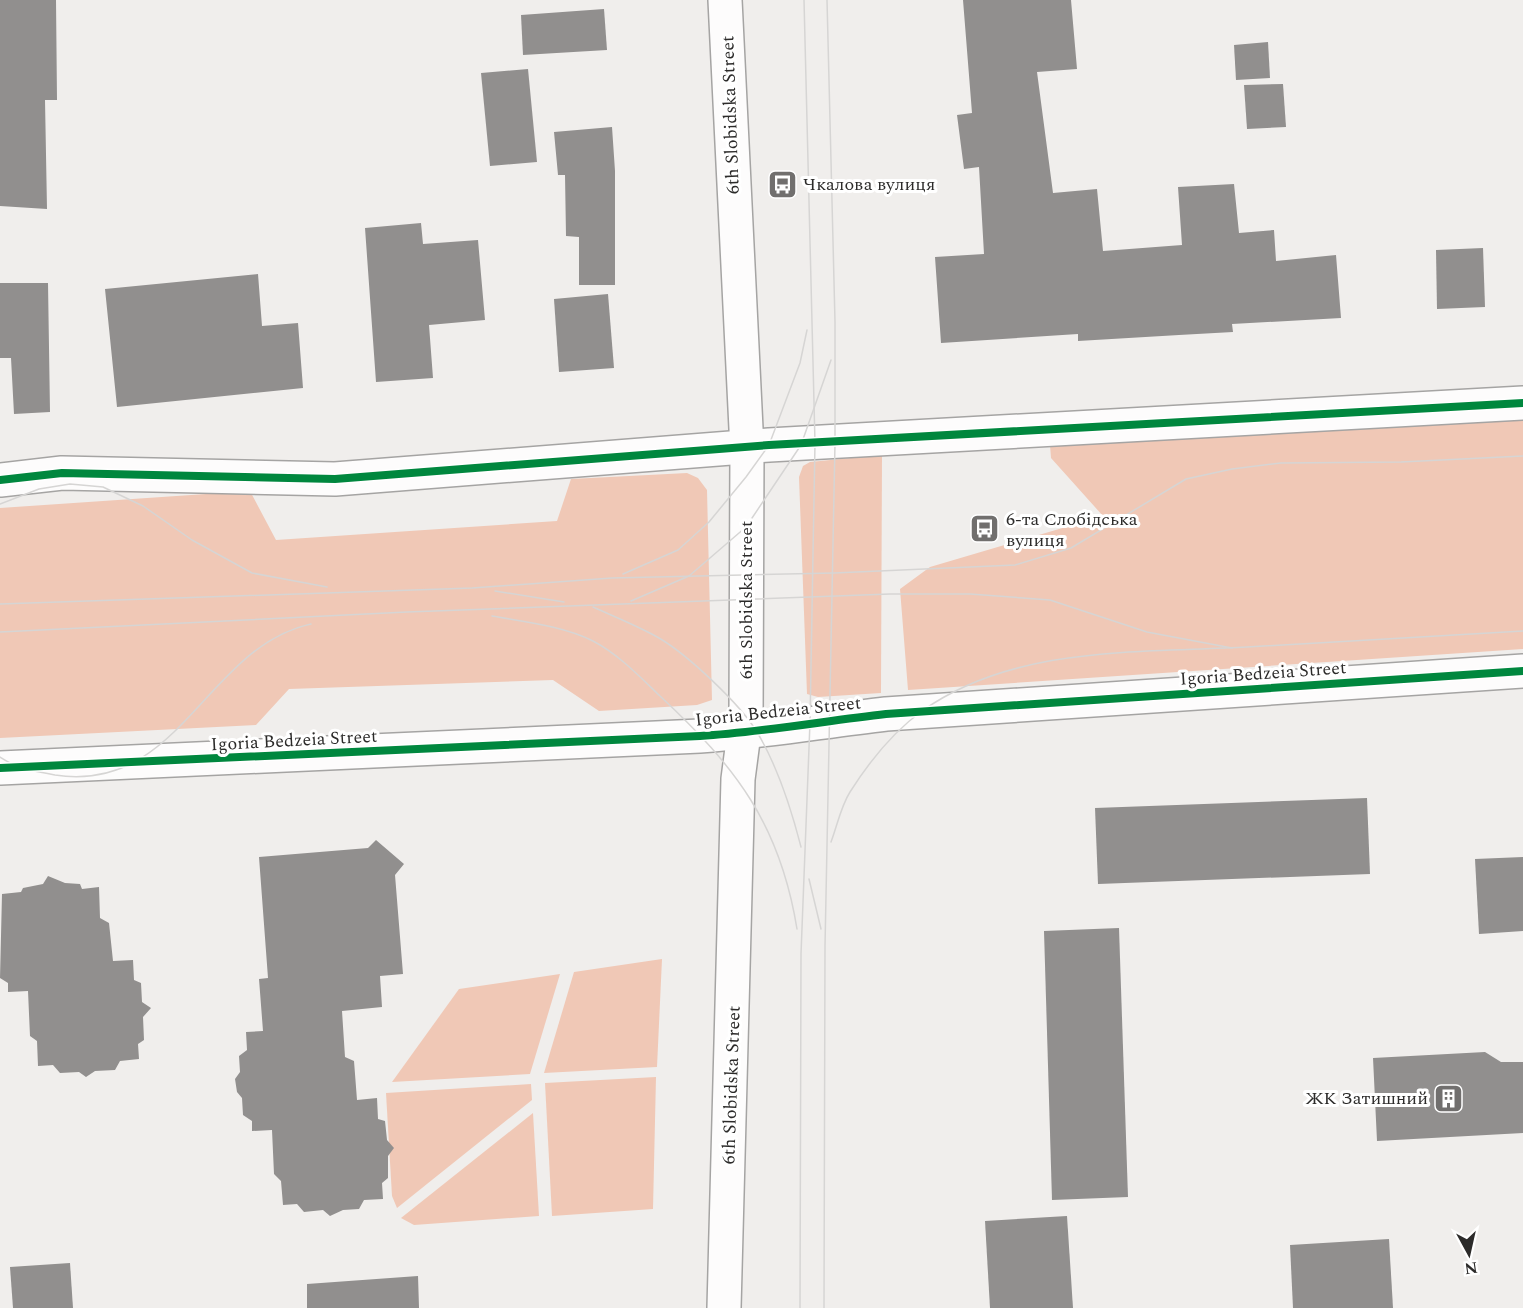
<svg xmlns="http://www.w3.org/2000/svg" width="1523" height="1308" font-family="Spectral,serif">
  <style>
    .green { fill: #f0c8b6 }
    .building { fill: #918f8e }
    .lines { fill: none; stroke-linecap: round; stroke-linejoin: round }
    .minor-casing { stroke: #a5a4a3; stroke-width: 36 }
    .minor { stroke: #fdfcfc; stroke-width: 33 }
    .tram { stroke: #d6d5d4; stroke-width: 1.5 }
    .cycleway-casing { stroke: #fff; stroke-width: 11 }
    .cycleway { stroke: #00873e; stroke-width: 8 }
    .labels { text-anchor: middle; stroke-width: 6; stroke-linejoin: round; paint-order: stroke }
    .street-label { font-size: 18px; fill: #2c2b2a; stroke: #fff }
    .poi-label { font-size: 18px; fill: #2c2b2a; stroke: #fff; text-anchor: start }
  </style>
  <rect width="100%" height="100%" fill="#f0eeec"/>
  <!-- green -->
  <g class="green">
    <path d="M1523 420V649L908 690 900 589 930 567 1103 516 1051 458 1050 445Z"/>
    <path d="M882 455 881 693 818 697 807 694 799 477 803 466 810 462Z"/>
    <path d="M687 473 698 478 707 490 712 700 697 705 599 711 553 680 289 689 256 725 0 738V508L250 491 276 540 557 521 571 479Z"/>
    <path d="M662 959 657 1067 544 1073 574 972Z"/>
    <path d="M560 974 530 1074 392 1082 459 989Z"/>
    <path d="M656 1077 653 1209 552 1216 545 1083Z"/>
    <path d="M531 1084 532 1100 397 1208 392 1196 386 1093Z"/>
    <path d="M533 1113 539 1216 414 1225 401 1218Z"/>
  </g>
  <!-- building -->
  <g class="building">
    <path d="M0 0H56L57 100H45L47 209 0 206Z"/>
    <path d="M963 0H1071L1077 69 1037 72 1053 193 1097 189 1103 251 1182 245 1178 187 1234 184 1239 233 1274 230 1276 261 1336 255 1341 318 1232 324 1233 332 1179 335 1078 341V334L941 343 935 257 984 254 979 167 964 169 957 115 972 113Z"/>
    <path d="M604 9 607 50 523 55 521 15Z"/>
    <path d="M1268 42 1270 78 1236 80 1234 45Z"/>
    <path d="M528 69 537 162 490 166 481 73Z"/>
    <path d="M1283 84 1286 127 1247 129 1244 85Z"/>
    <path d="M612 127 615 171V285H579V237L566 236 565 175H558L554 132Z"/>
    <path d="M421 223 423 244 478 240 485 320 429 325 433 378 376 382 365 228Z"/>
    <path d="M1483 248 1485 307 1437 309 1436 250Z"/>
    <path d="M258 274 262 326 298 323 303 388 117 407 105 289Z"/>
    <path d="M0 283H48L50 412 14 414 11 358H0Z"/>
    <path d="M608 294 614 368 559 372 554 299Z"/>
    <path d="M1367 798 1370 874 1098 884 1095 808Z"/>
    <path d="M376 840 404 864 395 875 403 974 380 976 382 1007 342 1011 345 1057 354 1061 357 1100 377 1098 378 1119 385 1121 387 1140 394 1148 388 1156V1178L382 1183 383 1199 364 1200 359 1209 343 1210 330 1216 323 1210 304 1212 297 1204 283 1205 281 1181 274 1174 272 1130 252 1131V1121L243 1115 242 1098 237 1092 235 1079 240 1072 239 1056 247 1050 246 1032 263 1031 259 979 268 978 259 857 368 848Z"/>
    <path d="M1523 857V931L1479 934 1475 859Z"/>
    <path d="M48 876 65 883 80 884 82 889 99 887 100 918 109 923 113 961 133 960 134 980 141 983 142 1002 151 1008 143 1017 144 1040 138 1044 139 1059 120 1061 115 1070 95 1071 86 1077 79 1072 60 1073 53 1065 38 1066 37 1041 30 1036 28 991 8 992V983L0 978 2 894 21 892 23 888 43 884Z"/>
    <path d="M1119 928 1128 1197 1052 1200 1044 931Z"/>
    <path d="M1485 1052 1501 1062H1523V1133L1377 1141 1373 1058Z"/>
    <path d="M1067 1216 1073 1308H990L985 1221Z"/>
    <path d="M1389 1239 1393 1308H1293L1290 1245Z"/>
    <path d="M70 1263 73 1308H13L10 1267Z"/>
    <path d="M418 1276 419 1308H307V1284Z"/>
  </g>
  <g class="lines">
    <defs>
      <g id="minor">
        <path d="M0 480 62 473 335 479 769 445 1523 403"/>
        <path d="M0 768 700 736C763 732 824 721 886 714L1523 671"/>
        <path d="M724 1308 738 779 746 718 747 449 725 0"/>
      </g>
    </defs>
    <!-- minor casing -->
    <use href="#minor" class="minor-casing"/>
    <!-- minor -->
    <use href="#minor" class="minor"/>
    <!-- tram -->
    <g class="tram">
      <path d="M0 504 39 489 70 484 103 487 143 506 192 540 252 573 327 587"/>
      <path d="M623 574 678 550 709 522 746 477 769 445 800 363 807 330"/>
      <path d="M495 591 564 602"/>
      <path d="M631 601 689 576 746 527 801 445 831 360"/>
      <path d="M0 604 472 588 612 578 834 573 1015 565 1071 548 1186 479 1232 469 1281 463 1401 462 1523 456"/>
      <path d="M593 607C615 617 638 626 659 638 688 655 740 704 757 732 778 767 791 808 801 847"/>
      <path d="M492 616C525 622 563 626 593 641 618 654 639 676 660 696 736 767 780 824 797 929"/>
      <path d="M0 632 407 612 890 594H970L1050 600 1147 632 1232 648"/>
      <path d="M0 757C18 769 34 771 55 775 181 794 205 647 311 624"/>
      <path d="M831 842C837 826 841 806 850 792 869 762 893 732 922 711 1015 645 1139 653 1247 647 1339 642 1431 637 1523 631"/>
      <path d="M809 879 821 929"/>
      <path d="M800 1308 801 954 810 722 815 443 804 0"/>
      <path d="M824 1308 825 946 835 443V322L827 0"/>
    </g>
    <defs>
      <g id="cycleway">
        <path d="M0 480 62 473 335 479 769 445 1523 403"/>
        <path d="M0 768 700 736C763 732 824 721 886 714L1523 671"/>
      </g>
    </defs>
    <!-- cycleway casing -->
    <use href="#cycleway" class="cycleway-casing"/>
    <!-- cycleway -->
    <use href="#cycleway" class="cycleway"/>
  </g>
  <!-- icons -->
  <defs>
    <symbol id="bus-square" viewBox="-11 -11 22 22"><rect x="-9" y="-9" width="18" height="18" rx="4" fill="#716f6e" stroke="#fff"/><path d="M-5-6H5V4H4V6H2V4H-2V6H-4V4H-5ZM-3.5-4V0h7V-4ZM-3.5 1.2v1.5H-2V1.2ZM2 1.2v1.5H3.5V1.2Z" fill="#fff"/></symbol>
    <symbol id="building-square" viewBox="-11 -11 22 22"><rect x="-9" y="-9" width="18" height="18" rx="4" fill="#716f6e" stroke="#fff"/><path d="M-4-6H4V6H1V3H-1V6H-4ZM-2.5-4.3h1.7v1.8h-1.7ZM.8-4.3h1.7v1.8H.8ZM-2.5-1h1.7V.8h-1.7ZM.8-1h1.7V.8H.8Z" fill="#fff"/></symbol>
  </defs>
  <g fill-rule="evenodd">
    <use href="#bus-square" x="766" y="168" width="33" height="33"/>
    <use href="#bus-square" x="968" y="512" width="33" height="33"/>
    <use href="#building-square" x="1432" y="1082" width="33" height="33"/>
  </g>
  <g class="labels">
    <!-- street labels -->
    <g class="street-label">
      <text transform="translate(730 115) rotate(-92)" y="6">6th Slobidska Street</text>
      <text transform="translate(746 600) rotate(-90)" y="6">6th Slobidska Street</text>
      <text transform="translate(1263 673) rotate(-4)" y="6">Igoria Bedzeia Street</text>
      <text transform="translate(778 711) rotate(-6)" y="6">Igoria Bedzeia Street</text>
      <text transform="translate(294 740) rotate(-3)" y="6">Igoria Bedzeia Street</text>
      <text transform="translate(731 1085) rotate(-88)" y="6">6th Slobidska Street</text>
    </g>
    <!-- poi labels -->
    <g class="poi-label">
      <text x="803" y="190">Чкалова вулиця</text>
      <text x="1006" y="525">6-та Слобідська<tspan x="1006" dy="21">вулиця</tspan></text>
      <text x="1428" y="1104" text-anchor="end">ЖК Затишний</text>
    </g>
  </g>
  <!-- north arrow -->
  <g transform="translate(1469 1254) rotate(172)" stroke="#ffffff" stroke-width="4.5" paint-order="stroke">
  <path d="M0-4.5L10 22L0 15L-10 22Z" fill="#2c2b2a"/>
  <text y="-9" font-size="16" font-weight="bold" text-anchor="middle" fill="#2c2b2a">N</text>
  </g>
</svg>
